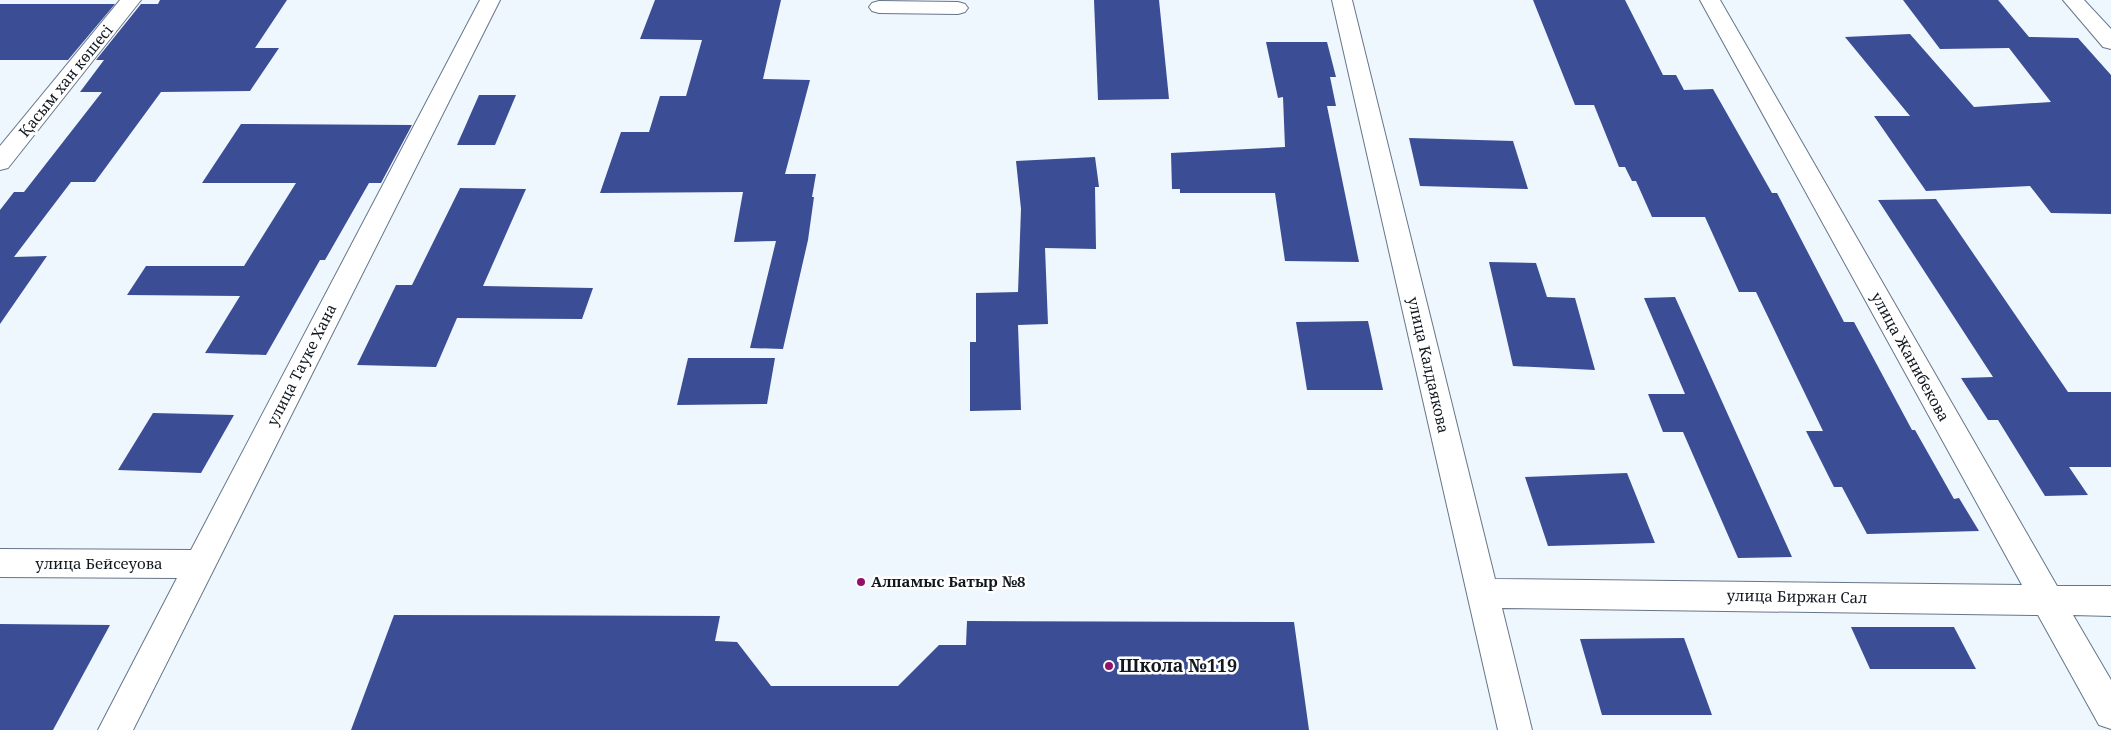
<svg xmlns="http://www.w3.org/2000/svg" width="2111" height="730" font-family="'Noto Serif',serif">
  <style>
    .building { fill: #3b4d95 }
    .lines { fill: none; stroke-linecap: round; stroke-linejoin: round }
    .minor-casing { stroke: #667689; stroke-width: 2 }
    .minor { fill: #fff; fill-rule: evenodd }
    .poi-dot { fill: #951068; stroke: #fff; stroke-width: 2 }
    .labels { text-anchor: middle; stroke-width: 5; stroke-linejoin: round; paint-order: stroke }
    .street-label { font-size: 15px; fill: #12181f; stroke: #fff }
    .poi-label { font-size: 15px; font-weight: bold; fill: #12181f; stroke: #fff; text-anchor: start }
    .near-poi-label { font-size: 18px; font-weight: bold; fill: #12181f; stroke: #fff; text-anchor: start }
  </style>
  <rect width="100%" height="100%" fill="#eef6fe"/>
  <!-- building -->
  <g class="building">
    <path d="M160 0H287L255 48H279L250 91 161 92 95 182H71L14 257 47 256 0 324V210L14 192H24L102 92H80L104 60H96L141 4H158Z"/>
    <path d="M655 0H781L763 79 810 80 785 174H816L812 197H814L808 240 783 349 750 348 776 241 734 242 743 192 600 193 621 132H649L660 96H686L702 40 640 39Z"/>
    <path d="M1094 0H1159L1169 99 1098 100Z"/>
    <path d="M1533 0H1625L1663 75H1676L1684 90 1713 89 1772 193H1777L1844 322H1854L1912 430H1915L1954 499 1959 498 1979 531 1867 534 1842 487H1834L1806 431H1823L1756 292H1739L1705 217H1652L1636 181H1632L1625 167H1619L1594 105H1575Z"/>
    <path d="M1903 0H1998L2029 37 2078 38 2111 75V214L2051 213 2030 186 1926 191 1874 116H1910L1845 37 1910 34 1974 107 2051 102 2009 48 1940 49Z"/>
    <path d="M0 4H115L68 60H0Z"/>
    <path d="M1266 42H1327L1336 77H1330L1336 106H1327L1359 262 1285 261 1275 193H1180V189H1172L1171 153 1285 147 1283 97 1278 98Z"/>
    <path d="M479 95H516L495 145H457Z"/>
    <path d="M241 124 412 125 381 183H369L325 260H320L266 355 205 353 240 296 127 295 146 266H244L296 183H202Z"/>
    <path d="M1409 138 1513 141 1528 189 1420 186Z"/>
    <path d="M1095 157 1099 187H1095L1096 249 1045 248 1048 324 1018 325 1021 410 970 411V342H976V293L1018 292 1021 209 1016 161Z"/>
    <path d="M460 188 526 189 483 286 593 288 582 319 457 318 436 367 357 365 396 285H412Z"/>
    <path d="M1936 199 2068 392H2111V467H2069L2088 495 2045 496 1998 420H1988L1961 378 1993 377 1878 200Z"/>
    <path d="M1489 262 1536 263 1547 297 1575 298 1595 370 1513 366Z"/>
    <path d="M1675 297 1792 557 1738 558 1683 432H1663L1648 394H1685L1644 298Z"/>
    <path d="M1368 321 1383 390H1307L1296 322Z"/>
    <path d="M688 358H775L767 404 677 405Z"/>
    <path d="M153 413 234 415 201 473 118 470Z"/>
    <path d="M1627 473 1655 543 1548 546 1525 477Z"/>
    <path d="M394 615 720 616 715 641 737 642 771 686H898L939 645H966L967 621 1294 622 1309 730H351Z"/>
    <path d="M0 624 110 625 53 730H0Z"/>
    <path d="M1851 627H1954L1976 669H1870Z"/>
    <path d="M1684 638 1712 715H1602L1580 639Z"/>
  </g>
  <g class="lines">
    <defs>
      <g id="minor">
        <path d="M120 0H141L8 168 0 170V146Z"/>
        <path d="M480 0H500L133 730H98L177 578 0 577V549L191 550Z"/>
        <path d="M1332 0H1352L1495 579 2022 585 1700 0H1720L2057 586H2111V616L2073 615 2111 680V729L2099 725 2038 615 1502 608 1532 730H1498Z"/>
        <path d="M2063 0H2084L2111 29V49L2103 47Z"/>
        <path d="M879 1 958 2 965 4 968 8 965 12 958 14 879 13 872 11 869 7 872 3Z"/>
      </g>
    </defs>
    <!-- minor casing -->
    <use href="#minor" class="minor-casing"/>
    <!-- minor -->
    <use href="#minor" class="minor"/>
  </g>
  <!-- markers -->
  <g class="poi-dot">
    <circle cx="861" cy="582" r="5"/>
    <circle cx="1109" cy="666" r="5"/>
  </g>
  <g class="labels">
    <!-- street labels -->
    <g class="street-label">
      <text transform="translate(66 81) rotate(-51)" y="5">Қасым хан көшесі</text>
      <text transform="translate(1910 357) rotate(61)" y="5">улица Жанибекова</text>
      <text transform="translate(302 365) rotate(-63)" y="5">улица Тауке Хана</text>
      <text transform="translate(1428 365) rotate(77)" y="5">улица Калдаякова</text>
      <text x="99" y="569">улица Бейсеуова</text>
      <text transform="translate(1797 597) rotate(1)" y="5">улица Биржан Сал</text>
    </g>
    <!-- poi labels -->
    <g class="poi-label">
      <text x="871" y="587">Алпамыс Батыр №8</text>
    </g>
    <!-- near-poi labels -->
    <g class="near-poi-label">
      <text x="1119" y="672">Школа №119</text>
    </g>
  </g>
</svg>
